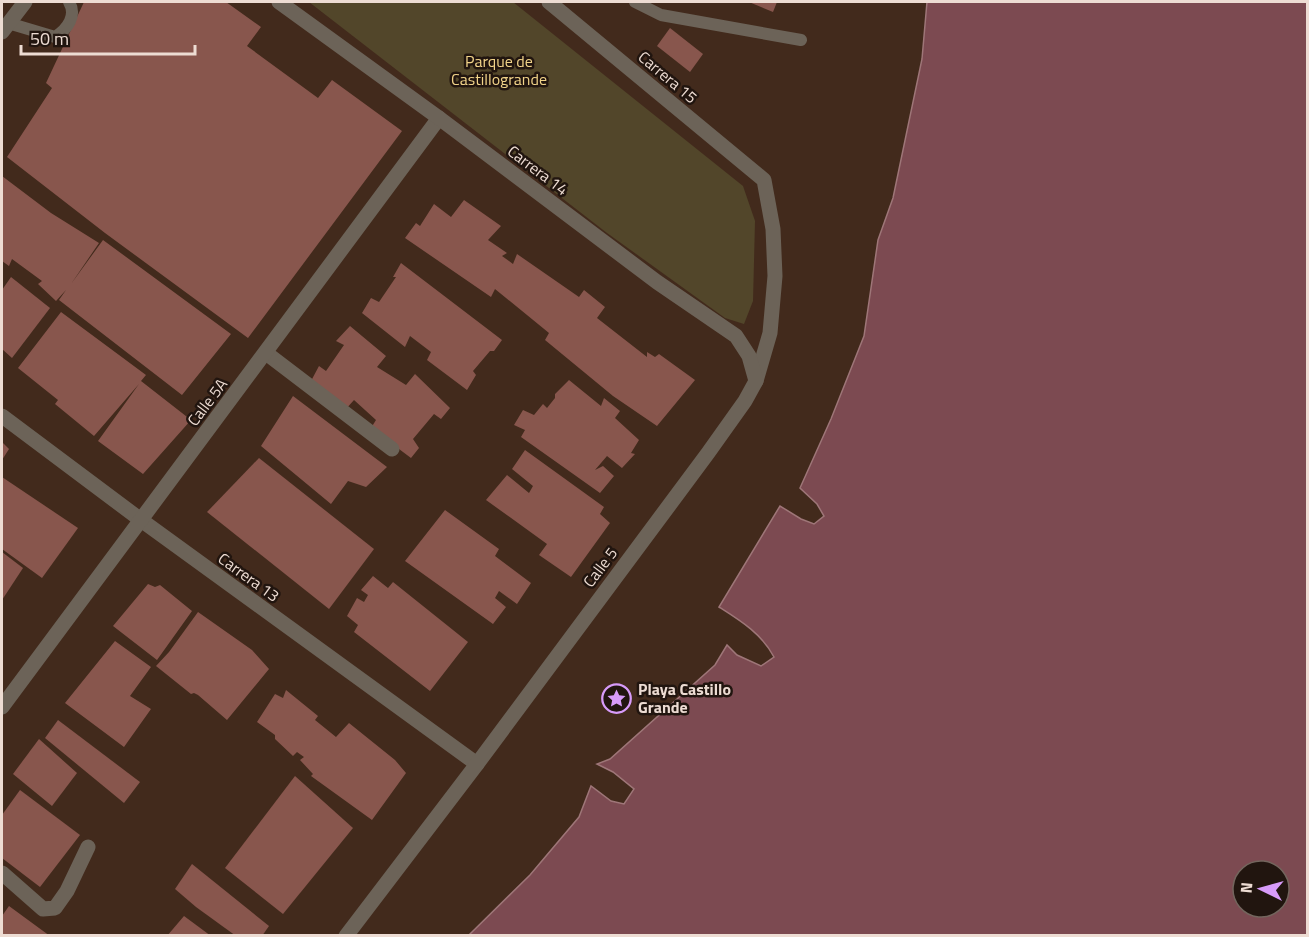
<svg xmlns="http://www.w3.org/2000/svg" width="1309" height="937" font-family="'Titillium Web',sans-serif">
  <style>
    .green { fill: #52462a }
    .water { fill: #7c4a51; stroke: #9e7678; stroke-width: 1.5; fill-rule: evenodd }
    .building { fill: #88564d }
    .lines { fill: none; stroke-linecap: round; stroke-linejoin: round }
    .service { stroke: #6c6358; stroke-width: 12 }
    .minor { stroke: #6c6358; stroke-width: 15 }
    .tertiary { stroke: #6c6358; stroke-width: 15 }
    .labels { text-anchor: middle; stroke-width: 5; stroke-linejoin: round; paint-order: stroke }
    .park-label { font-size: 16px; fill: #f1d389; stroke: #21150f }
    .street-label { font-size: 16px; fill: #eddcd3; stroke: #21150f }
    .poi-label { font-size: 16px; font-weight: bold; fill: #eddcd3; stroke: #21150f; text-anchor: start }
  </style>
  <rect width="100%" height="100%" fill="#422a1c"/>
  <!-- green -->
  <path class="green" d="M309 2H513L743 186 755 221 753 301 744 324 725 318 607 233Z"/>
  <!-- water -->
  <path class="water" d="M927 2H1307V935H469L530 875 579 817 591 786 611 801 624 804 634 789 613 772 597 764 610 759 715 665 727 645 737 655 761 666 774 657C762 634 741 621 719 607L780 506 801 519 814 524 824 516 817 504 800 488 831 419 864 336 878 240 893 198 922 59ZM1243 871H1279V907H1243Z"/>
  <!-- building -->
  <g class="building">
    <path d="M84 2H226L261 27 247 46 318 98 332 80 402 131 248 338 105 233 7 157 52 88 46 83Z"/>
    <path d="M749 2H777L773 12Z"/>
    <path d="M670 28 703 54 690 72 657 46Z"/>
    <path d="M2 176 51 213 99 243 71 284 103 240 231 334 182 395 59 300 66 290 56 301 38 284 42 281 12 259 9 266 2 261Z"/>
    <path d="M464 200 501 226 488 240 507 253 502 256 513 264 517 254 579 297 584 290 605 307 597 318 647 357V352L655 357 659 354 695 380 657 426 613 396 545 340 549 333 495 289 491 297 405 238 416 223 420 226 434 204 451 217Z"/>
    <path d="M401 263 502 340 494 351H490L473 371 476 375 467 390 427 360 431 352 410 336 405 347 362 313 371 298 379 302 396 277H393Z"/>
    <path d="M11 277 50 308 12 358 2 349V290Z"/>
    <path d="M61 312 146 375 141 381 191 420 143 474 98 441 139 384 94 436 55 404 58 400 18 368Z"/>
    <path d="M350 326 386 356 377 367 406 385 415 374 450 408 441 419 434 414 413 439 419 448 411 458 371 428 376 420 354 400 345 410 311 381 319 366 326 371 344 345 336 341Z"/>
    <path d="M569 380 601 406 604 398 620 411 615 418 639 440 631 453 635 454 622 468 607 456 595 470 603 466 614 476 600 493 521 437 525 430 514 425 523 410 534 415 543 404 547 408 555 398V394Z"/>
    <path d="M293 396 387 467 366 487 348 481 331 504 261 446Z"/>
    <path d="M2 442 9 449 2 460Z"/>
    <path d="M525 450 604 507 600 514 610 523 571 577 539 555 547 544 486 500 507 475 529 493 533 486 512 469Z"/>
    <path d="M259 458 374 549 329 609 207 512Z"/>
    <path d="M2 477 78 528 42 578 2 549Z"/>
    <path d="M445 510 499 549 495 556 531 583 517 604 499 591 495 598 506 607 493 624 405 561Z"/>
    <path d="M2 552 23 568 2 600Z"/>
    <path d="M373 576 388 588 393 582 468 642 430 691 354 632 358 625 347 616 357 598 364 602 368 595 361 590Z"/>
    <path d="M148 584 155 587 160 585 192 611 157 660 113 626Z"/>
    <path d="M198 612 252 650 269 669 227 720 198 695 194 693 191 694 156 666 169 652Z"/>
    <path d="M115 641 151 667 130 696 151 709 124 747 65 703Z"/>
    <path d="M286 690 318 716 315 720 336 737 349 723 395 760 406 773 372 820 311 776 313 774 300 760 304 757 297 752 293 756 275 739V735L257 722 275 694 283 698Z"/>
    <path d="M58 720 140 782 124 803 45 738Z"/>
    <path d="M39 739 77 773 52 806 13 774Z"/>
    <path d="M295 776 353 828 283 914 225 868Z"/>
    <path d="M20 790 80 835 40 887 2 858V815Z"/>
    <path d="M192 864 269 926 262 936H236L196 907 175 889Z"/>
    <path d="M9 906 39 928 50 936H2V916Z"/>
    <path d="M184 916 211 936H167Z"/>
  </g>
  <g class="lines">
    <!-- service -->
    <g class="service">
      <path d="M635 2 661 15 801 40"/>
      <path d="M8 23 55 37C68 29 77 15 69 2"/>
    </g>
    <!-- minor -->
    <g class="minor">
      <path d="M549 2 764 180 773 229 775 276 770 333 756 381"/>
      <path d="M266 353 392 449"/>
      <path d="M2 416 141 520 477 764"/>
      <path d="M2 707 439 118"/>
      <path d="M2 873 43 909 55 908 67 891 88 847"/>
    </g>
    <!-- tertiary -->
    <g class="tertiary">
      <path d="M279 2 439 118 657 282 736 336 749 356 756 381 745 401 708 453 477 764 346 936"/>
      <path d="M2 32 25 2"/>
    </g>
  </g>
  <!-- icons -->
  <defs>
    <symbol id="sight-ring" viewBox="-11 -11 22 22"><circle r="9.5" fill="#21150f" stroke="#d79bf9" stroke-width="1.5"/><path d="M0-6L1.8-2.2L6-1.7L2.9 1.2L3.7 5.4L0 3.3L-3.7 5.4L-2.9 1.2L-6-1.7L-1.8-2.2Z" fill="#d79bf9"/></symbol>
  </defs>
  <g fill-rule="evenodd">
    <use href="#sight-ring" x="600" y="682" width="33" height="33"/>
  </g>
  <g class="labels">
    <!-- park labels -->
    <g class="park-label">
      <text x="499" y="67">Parque de<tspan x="499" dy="18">Castillogrande</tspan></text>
    </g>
    <!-- street labels -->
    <g class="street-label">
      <text transform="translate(668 77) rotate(40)" y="6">Carrera 15</text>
      <text transform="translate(538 170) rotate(37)" y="6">Carrera 14</text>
      <text transform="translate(207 402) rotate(-53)" y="6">Calle 5A</text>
      <text transform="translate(600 567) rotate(-53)" y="6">Calle 5</text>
      <text transform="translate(249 577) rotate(36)" y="6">Carrera 13</text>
    </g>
    <!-- poi labels -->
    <g class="poi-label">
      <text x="638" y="695">Playa Castillo<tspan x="638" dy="18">Grande</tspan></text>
    </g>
  </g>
  <!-- border -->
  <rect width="1309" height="937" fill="none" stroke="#eddcd3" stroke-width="6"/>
  <!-- north arrow -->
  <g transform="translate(1261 889) rotate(275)"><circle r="28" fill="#21150f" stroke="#73655d" stroke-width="1.5"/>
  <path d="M0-4.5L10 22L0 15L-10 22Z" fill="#d79bf9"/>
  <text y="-9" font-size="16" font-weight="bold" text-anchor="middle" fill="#eddcd3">N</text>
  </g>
  <!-- scale -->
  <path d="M21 45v9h174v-9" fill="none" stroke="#eddcd3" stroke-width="3"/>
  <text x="30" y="45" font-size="18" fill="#eddcd3" stroke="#21150f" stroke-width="4.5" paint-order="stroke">50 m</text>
</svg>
